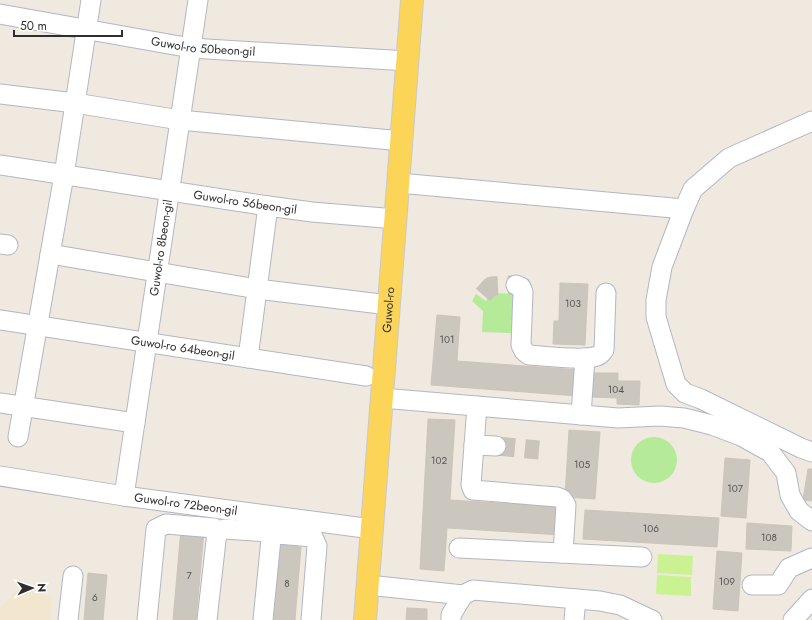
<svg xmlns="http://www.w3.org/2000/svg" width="812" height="620" font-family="Jost,sans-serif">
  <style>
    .education { fill: #f2e6ce }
    .green { fill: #b4ea98 }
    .pitch { fill: #caf293 }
    .building { fill: #cbc7be; stroke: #ccc5b8 }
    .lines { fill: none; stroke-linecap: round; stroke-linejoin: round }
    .minor-tunnel { stroke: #c9c4bc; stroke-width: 19; stroke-dasharray: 19 10; stroke-linecap: butt }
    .minor-casing { stroke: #b3b6c2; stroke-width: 21 }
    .major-casing { stroke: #c9c9c9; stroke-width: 24 }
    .minor { stroke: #fff; stroke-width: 19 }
    .major { stroke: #fcd558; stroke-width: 22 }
    .labels { text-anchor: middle; stroke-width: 4; stroke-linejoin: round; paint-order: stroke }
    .number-label { font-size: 10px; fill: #555452 }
    .street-label { font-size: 12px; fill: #2e2e2e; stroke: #fff }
  </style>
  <rect width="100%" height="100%" fill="#f0e9df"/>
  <!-- education -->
  <path class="education" d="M16 590 52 596 50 620H0V609Z"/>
  <!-- green -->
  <g class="green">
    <path d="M491 293 515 294 513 333 482 332 483 311 472 301 476 294 486 301Z"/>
    <circle cx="654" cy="460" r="23"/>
  </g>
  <!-- pitch -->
  <g class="pitch">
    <path d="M658 554 693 556 692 575 657 573Z"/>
    <path d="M657 575 691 577V596L656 594Z"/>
  </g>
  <!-- building -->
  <g class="building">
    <path d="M560 283 588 284 585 345 553 344 554 321H559Z"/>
    <path d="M437 315 460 317 457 361 579 370 577 396 431 385Z"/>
    <path d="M593 373H618V381H640L639 405 617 404V398L592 397Z"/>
    <path d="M428 419 455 420 450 500 564 507 562 535 447 528 444 571 420 569Z"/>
    <path d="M569 430 600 432 595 499 565 497Z"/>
    <path d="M725 458 750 460 746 518 721 516Z"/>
    <path d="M808 469H812V501L803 500Z"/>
    <path d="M585 510 719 518 717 547 583 539Z"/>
    <path d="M747 523 792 526 791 551 746 549Z"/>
    <path d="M181 529 204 531 196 620H173Z"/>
    <path d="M280 545 301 547 295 620H274Z"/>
    <path d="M717 551 742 553 738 611 713 609Z"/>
    <path d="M88 573 107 575 103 620H84Z"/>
    <path d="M407 608 427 609V620H406Z"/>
  </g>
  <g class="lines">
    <!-- minor-tunnel -->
    <g class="minor-tunnel">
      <path d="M483 295 491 286 516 285"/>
      <path d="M496 446 539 450"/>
    </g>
    <defs>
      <g id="minor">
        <path id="s1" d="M0 14 191 48 408 61"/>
        <path d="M0 94 75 103 180 120 402 141"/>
        <path d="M812 121 729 158 693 189 684 209 662 267 656 300V317L676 384 685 393 701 399 801 448 812 452"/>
        <path id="s2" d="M0 165 268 206 312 212 396 219"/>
        <path d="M399 183 684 209"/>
        <path d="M0 244 8 245"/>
        <path d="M50 254 257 289 389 305"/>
        <path d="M516 285 521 287 523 292 521 345 524 351 529 355C544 356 585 361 597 356 601 355 602 352 604 350L606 293"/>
        <path id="s3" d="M0 320 366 376"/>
        <path d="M248 358 268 206"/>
        <path d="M382 398 618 418 660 416 684 418 712 425 741 436 770 452 786 473 790 495 799 511 812 521"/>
        <path d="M0 403 135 423"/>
        <path d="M477 406 471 485 473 490 557 497 562 499 566 505 563 553"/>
        <path d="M581 415 585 358"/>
        <path d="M18 437 64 175 91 0"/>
        <path d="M474 445 496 446"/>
        <path id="s4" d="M0 476 124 496 372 529"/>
        <path id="s5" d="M124 496 198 0"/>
        <path d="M459 548 642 557"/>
        <path d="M368 585 463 595 473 590 600 601 620 605 652 620"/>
        <path d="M752 585H778L789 568 812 558"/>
        <path d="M68 620 73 576"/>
        <path d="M147 620 156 529 166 524 214 528 217 532 225 529 267 532 271 539 277 534 313 537 317 546 311 620"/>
        <path d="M207 620 217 532"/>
        <path d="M263 620 271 539"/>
        <path d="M451 620V615L463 595"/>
        <path d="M574 620 576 599"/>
        <path d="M793 620 812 599"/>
      </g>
      <g id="major">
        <path id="s6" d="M365 620 412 0"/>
      </g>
    </defs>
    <!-- minor casing -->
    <use href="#minor" class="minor-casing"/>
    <!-- major casing -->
    <use href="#major" class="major-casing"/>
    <!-- minor -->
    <use href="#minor" class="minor"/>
    <!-- major -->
    <use href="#major" class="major"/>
  </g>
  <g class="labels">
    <!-- number labels -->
    <g class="number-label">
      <text x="573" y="307">103</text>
      <text x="447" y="343">101</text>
      <text x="616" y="393">104</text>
      <text x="439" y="464">102</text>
      <text x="582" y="468">105</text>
      <text x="735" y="492">107</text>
      <text x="651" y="532">106</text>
      <text x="769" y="541">108</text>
      <text x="189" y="579">7</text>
      <text x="727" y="585">109</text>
      <text x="287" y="587">8</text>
      <text x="95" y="601">6</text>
    </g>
    <!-- street labels -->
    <g class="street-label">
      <text dy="4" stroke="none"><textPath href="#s1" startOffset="206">Guwol-ro 50beon-gil</textPath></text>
      <text dy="4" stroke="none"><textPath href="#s2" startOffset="248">Guwol-ro 56beon-gil</textPath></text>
      <text dy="4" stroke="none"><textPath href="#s5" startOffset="251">Guwol-ro 8beon-gil</textPath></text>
      <text dy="4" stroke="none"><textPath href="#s6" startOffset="311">Guwol-ro</textPath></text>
      <text dy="4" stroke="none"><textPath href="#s3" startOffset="185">Guwol-ro 64beon-gil</textPath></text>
      <text dy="4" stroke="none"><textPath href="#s4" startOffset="188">Guwol-ro 72beon-gil</textPath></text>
    </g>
  </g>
  <!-- north arrow -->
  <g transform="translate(32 588) rotate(88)" stroke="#ffffff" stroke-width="3" paint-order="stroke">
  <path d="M0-3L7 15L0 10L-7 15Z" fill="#2e2e2e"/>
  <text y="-6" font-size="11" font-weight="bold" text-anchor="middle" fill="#2e2e2e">N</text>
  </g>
  <!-- scale -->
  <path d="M14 30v6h108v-6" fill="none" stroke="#2e2e2e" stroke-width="2"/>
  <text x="20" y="30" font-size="12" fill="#2e2e2e" stroke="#ffffff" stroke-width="3" paint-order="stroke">50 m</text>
</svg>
